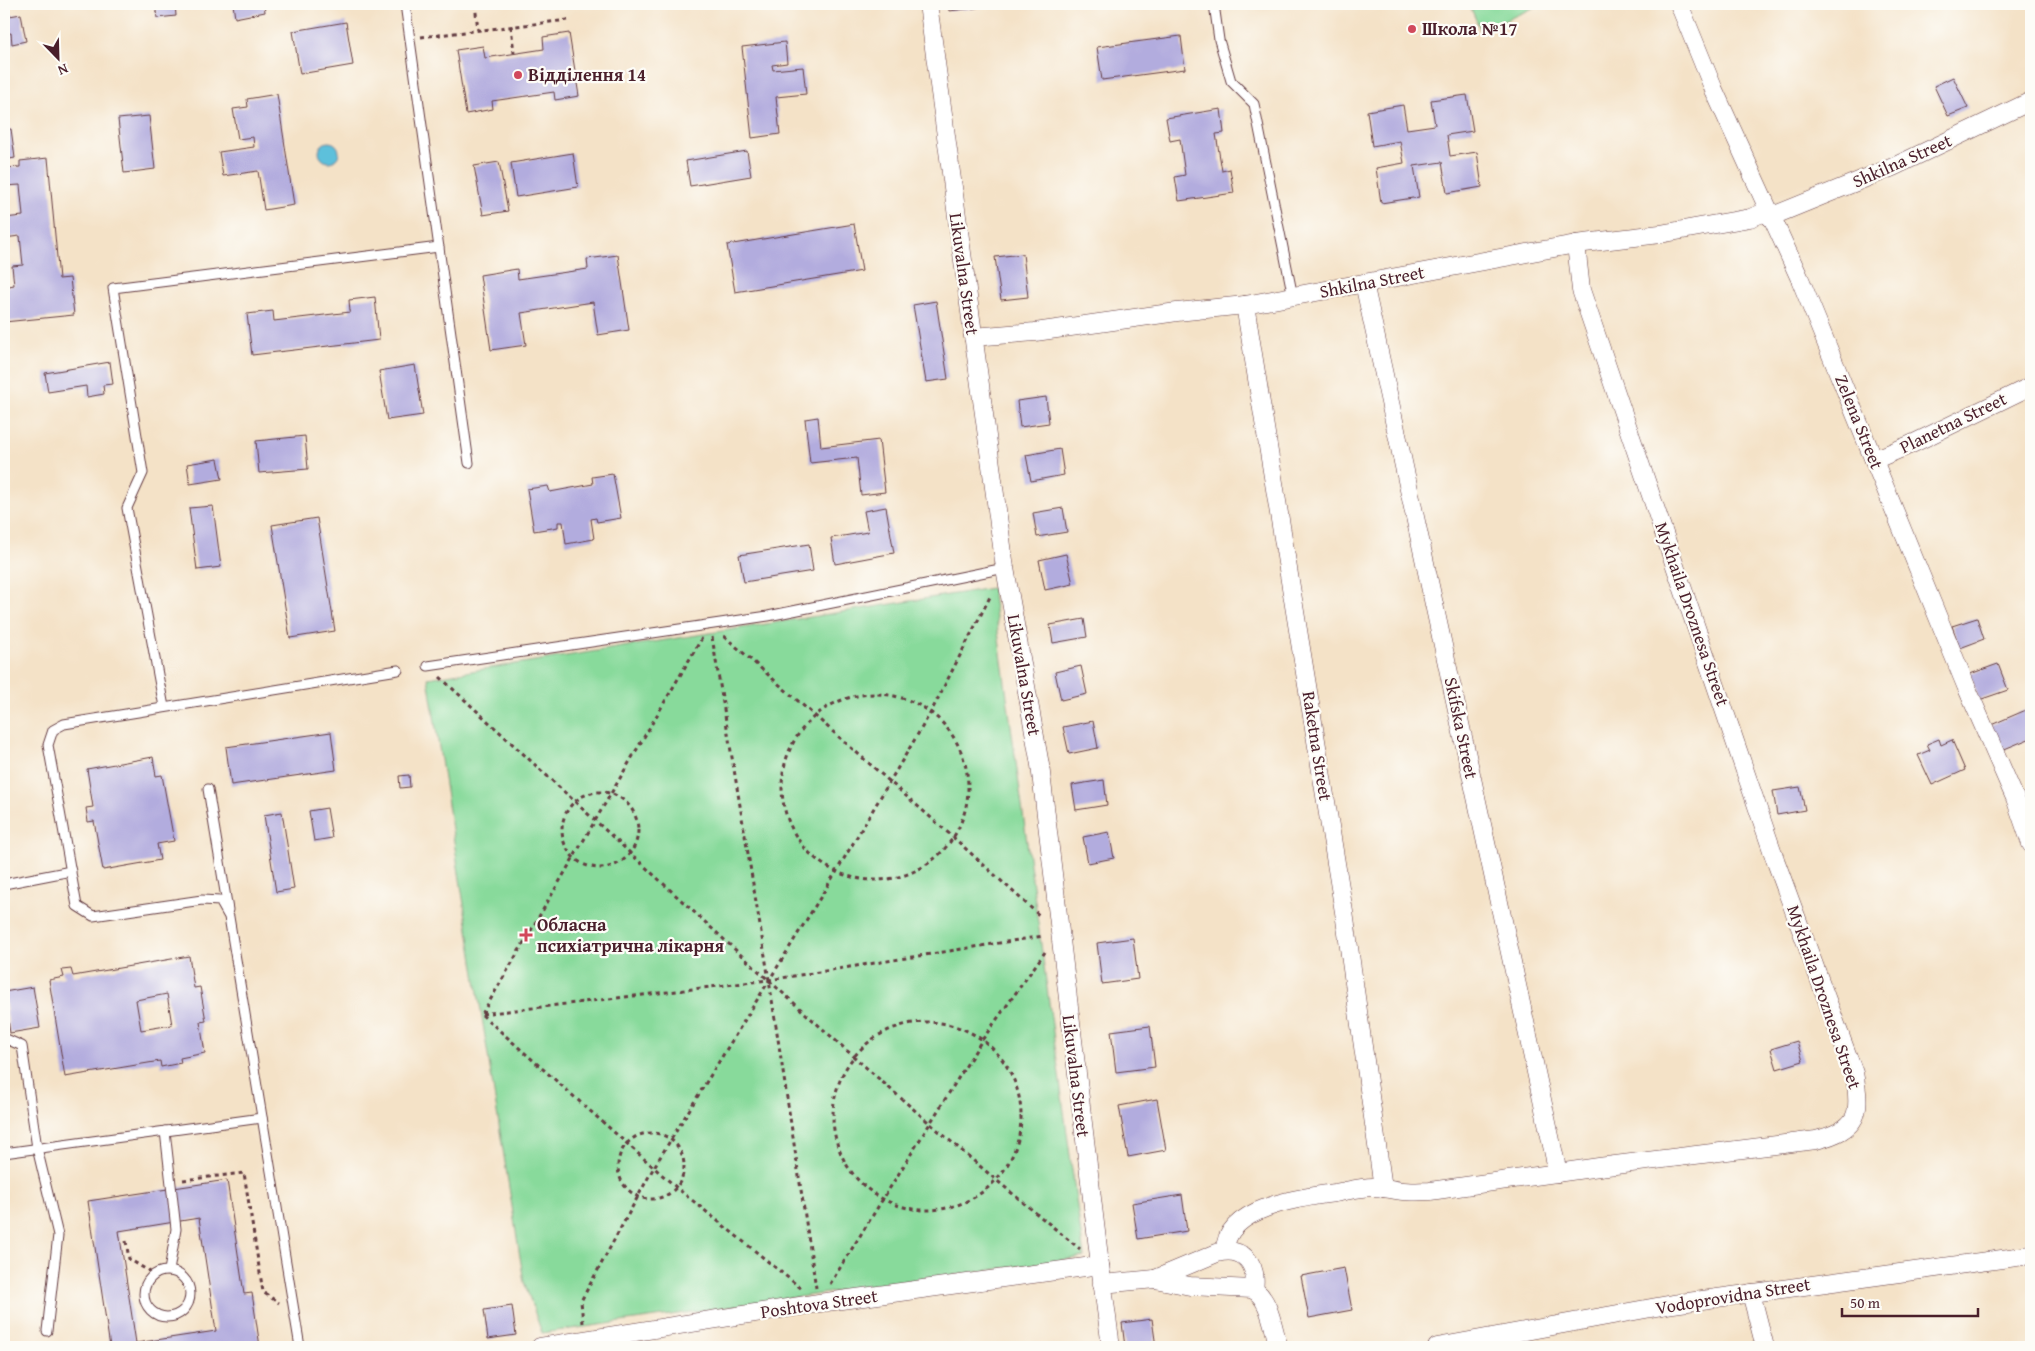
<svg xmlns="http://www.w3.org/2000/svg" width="2035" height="1351" font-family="'Gentium Book Plus',serif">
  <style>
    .green { fill: #88da9b; stroke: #697c63 }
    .water { fill: #5dc0db; stroke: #547083 }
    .building { fill: #b2acde; fill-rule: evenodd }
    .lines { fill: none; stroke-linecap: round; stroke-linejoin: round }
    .service-casing { stroke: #643c42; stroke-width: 11 }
    .minor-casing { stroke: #643c42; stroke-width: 19 }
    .path { stroke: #643c42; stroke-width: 3; stroke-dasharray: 4 4; stroke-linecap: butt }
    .service { stroke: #fff; stroke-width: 9 }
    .minor { stroke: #fff; stroke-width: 18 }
    .poi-dot { fill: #d1495b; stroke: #fdfcf7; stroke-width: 2 }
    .labels { text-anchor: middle; stroke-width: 4.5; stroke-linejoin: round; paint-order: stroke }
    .poi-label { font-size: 18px; font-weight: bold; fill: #4a1f2b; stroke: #fdfcf7; text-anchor: start }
    .street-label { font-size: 18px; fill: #4a1f2b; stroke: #fdfcf7 }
  </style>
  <rect width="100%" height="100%" fill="#fdfcf7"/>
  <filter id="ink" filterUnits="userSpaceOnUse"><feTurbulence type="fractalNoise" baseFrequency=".02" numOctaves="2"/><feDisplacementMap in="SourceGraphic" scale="10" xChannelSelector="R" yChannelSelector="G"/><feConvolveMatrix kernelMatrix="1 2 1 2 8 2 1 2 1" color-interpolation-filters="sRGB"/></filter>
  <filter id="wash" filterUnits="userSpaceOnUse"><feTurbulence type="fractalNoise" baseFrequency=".0096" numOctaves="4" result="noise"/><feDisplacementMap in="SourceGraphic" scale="20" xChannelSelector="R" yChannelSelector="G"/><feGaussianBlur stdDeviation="1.12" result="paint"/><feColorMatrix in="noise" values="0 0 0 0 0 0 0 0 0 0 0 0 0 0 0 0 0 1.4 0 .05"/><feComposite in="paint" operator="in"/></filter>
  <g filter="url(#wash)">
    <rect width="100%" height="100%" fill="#f4e2c7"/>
    <!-- green -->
    <g class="green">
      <path d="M1469 4H1542L1481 31Z"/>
      <path d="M992 588 1084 1257 542 1333 524 1282 428 678Z"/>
    </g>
    <!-- water -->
    <circle class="water" cx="329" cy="152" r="10"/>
    <g id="blocks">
      <!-- building -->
      <g class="building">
        <path d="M155 4H175L176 16 157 18Z"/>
        <path d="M233 4H264L265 12 235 18Z"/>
        <path d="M948 4H992V6L949 11Z"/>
        <path d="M21 14 26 41 12 44 11 33 4 34V17Z"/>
        <path d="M346 22 353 65 300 74 293 31Z"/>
        <path d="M569 33 579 96 555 100 554 92 492 101 493 109 466 114 456 50 483 46 485 58 544 49 543 37Z"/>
        <path d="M1181 36 1185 69 1102 80 1097 47Z"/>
        <path d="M785 42 787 63 772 65 773 70 803 67 806 94 776 97 780 134 752 138 742 47Z"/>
        <path d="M1953 77 1968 108 1948 116 1934 86Z"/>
        <path d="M277 94 294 205 264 210 258 171 223 176 219 152 254 147 253 137 238 139 233 109 248 107 247 99Z"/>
        <path d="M1467 95 1473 131 1447 135 1450 156 1477 152 1482 187 1447 193 1442 162 1414 166 1419 197 1381 203 1376 168 1404 163 1400 141 1372 146 1367 111 1403 105 1407 129 1435 125 1431 100Z"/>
        <path d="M1221 109 1224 133 1216 134 1222 171 1230 169 1234 193 1179 201 1175 177 1185 175 1180 139 1170 141 1166 118Z"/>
        <path d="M149 116 155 169 124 173 118 119Z"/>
        <path d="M11 129 15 158 4 160V130Z"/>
        <path d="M747 151 751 176 690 186 686 161Z"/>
        <path d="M573 153 578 187 516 197 511 163Z"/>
        <path d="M48 158 59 279 70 278 74 315 4 322V287L14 285 12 266 23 265 20 236 4 238V218L23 216 20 185 4 186V168L20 167V161Z"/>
        <path d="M499 162 508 211 483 215 474 166Z"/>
        <path d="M854 224 862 271 735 292 727 245Z"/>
        <path d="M1023 254 1028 297 1001 300 995 257Z"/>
        <path d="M618 255 629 330 598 335 593 302 521 313 526 345 491 350 480 275 517 269 518 279 588 269 587 259Z"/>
        <path d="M375 297 379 340 252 355 247 314 273 311 274 321 350 312 349 300Z"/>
        <path d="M936 301 948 379 926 382 913 305Z"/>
        <path d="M110 362 113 384 103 385 104 394 87 397 86 386 48 392 45 373Z"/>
        <path d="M415 365 423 415 387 420 379 371Z"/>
        <path d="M1046 397 1049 423 1020 427 1017 401Z"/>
        <path d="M818 417 821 447 879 440 885 492 861 495 857 458 810 463 805 419Z"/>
        <path d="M305 436 308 469 259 473 256 441Z"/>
        <path d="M1060 449 1064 475 1031 481 1026 455Z"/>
        <path d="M218 459 222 479 190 484 187 464Z"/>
        <path d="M613 474 621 518 597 522 596 518 591 519 594 539 566 544 563 522H558V527L534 531 527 489 548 486 550 492 593 484 592 477Z"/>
        <path d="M213 506 221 567 197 570 189 508Z"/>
        <path d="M886 507 894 553 835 564 831 538 868 532 864 511Z"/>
        <path d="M1063 508 1067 532 1037 537 1033 513Z"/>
        <path d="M317 518 335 631 290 638 272 525Z"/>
        <path d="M809 544 813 571 744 582 739 555Z"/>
        <path d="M1066 554 1073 584 1045 590 1039 560Z"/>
        <path d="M1977 618 1984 639 1960 648 1952 626Z"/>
        <path d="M1084 619 1087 637 1053 643 1050 625Z"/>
        <path d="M1998 664 2008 690 1979 700 1970 674Z"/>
        <path d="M1081 666 1087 694 1061 700 1055 672Z"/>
        <path d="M2026 710 2031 723V738L2002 750 1991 725Z"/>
        <path d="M1093 721 1098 748 1069 754 1063 727Z"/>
        <path d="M331 732 336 770 231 785 226 747Z"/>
        <path d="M1939 739 1941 745 1952 740 1965 770 1932 785 1918 755 1930 750 1927 744Z"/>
        <path d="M153 757 156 776 162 775 174 841 157 844 160 860 103 870 94 821 88 822 86 808 93 807 87 769Z"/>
        <path d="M409 775 410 787 400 788 399 776Z"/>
        <path d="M1104 780 1107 805 1076 810 1072 785Z"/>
        <path d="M1800 787 1805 810 1777 815 1773 791Z"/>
        <path d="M327 808 332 838 314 841 309 811Z"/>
        <path d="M282 812 294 889 276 892 264 815Z"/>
        <path d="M1109 832 1114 858 1088 863 1083 837Z"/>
        <path d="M1133 938 1138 979 1102 984 1097 943Z"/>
        <path d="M189 956 194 988 200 987 206 1021 200 1022 205 1053 180 1058 181 1063 161 1067 160 1061 65 1077 49 980 64 977 62 970 71 969 73 976ZM167 994 172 1025 141 1030 136 1000Z"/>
        <path d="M33 987 40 1028 10 1033 4 992Z"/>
        <path d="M1150 1026 1155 1067 1116 1072 1111 1031Z"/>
        <path d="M1797 1041 1803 1061 1777 1069 1771 1049Z"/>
        <path d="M1157 1099 1166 1150 1128 1157 1119 1106Z"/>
        <path d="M227 1180 244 1294 252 1293 260 1347H110L88 1201ZM199 1218 216 1331 136 1343 119 1231Z"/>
        <path d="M1182 1195 1187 1231 1138 1239 1132 1203Z"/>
        <path d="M1344 1268 1352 1310 1309 1318 1301 1276Z"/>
        <path d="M512 1306 516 1335 488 1339 484 1310Z"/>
        <path d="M1152 1319 1156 1347H1125L1122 1323Z"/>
        <path d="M86 1343 87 1347H64V1346Z"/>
      </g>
    </g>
  </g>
  <g filter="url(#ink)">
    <use href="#blocks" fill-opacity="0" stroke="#643c42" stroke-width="1"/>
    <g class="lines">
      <defs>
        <g id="service">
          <path d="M405 4 469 463"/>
          <path d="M1214 4 1219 40 1231 81 1254 104 1293 297"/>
          <path d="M428 666 768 616 1005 568"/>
          <path d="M164 707 127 508 143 473 113 288 439 247"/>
          <path d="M208 789 228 910"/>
          <path d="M4 884 71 871"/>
          <path d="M4 1038 22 1046 37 1148 58 1235 47 1331"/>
          <path d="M165 1131 176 1229 169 1271"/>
          <path d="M4 1153 262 1118"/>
          <circle cx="167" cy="1294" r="23"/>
          <path d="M300 1347 229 917 220 901 202 900 93 916 77 906 48 745 53 730 64 724 398 670"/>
        </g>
        <g id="minor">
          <path d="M928 4 1005 568 1040 765 1100 1265 1111 1347"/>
          <path d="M1679 4 1714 90 1800 279 1966 686 2015 798 2031 844"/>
          <path d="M1770 217 1893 167 2031 101"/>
          <path d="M1364 283 1558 1173"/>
          <path d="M1245 305 1344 912 1383 1188"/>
          <path d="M973 337 1035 332 1177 312 1245 305 1576 244 1660 234 1750 218 1768 211"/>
          <path d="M1874 460 1914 443 2031 386"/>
          <path d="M1225 1251C1225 1207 1303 1197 1335 1193 1347 1191 1360 1187 1373 1187 1383 1187 1393 1190 1403 1191 1412 1192 1421 1191 1430 1191L1599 1167 1816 1140C1859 1129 1862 1114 1854 1073L1776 862 1581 290 1576 244"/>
          <path d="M1155 1279 1217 1253C1244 1246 1258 1264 1254 1290"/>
          <path d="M1102 1284 1155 1279 1190 1286 1252 1289C1270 1297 1273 1330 1279 1347"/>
          <path d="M1751 1293 1765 1347"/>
          <path d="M540 1347 819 1303 1100 1265"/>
          <path d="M1437 1347 1673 1304 2031 1255"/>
        </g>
      </defs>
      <!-- service casing -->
      <use href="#service" class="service-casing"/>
      <!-- minor casing -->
      <use href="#minor" class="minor-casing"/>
      <!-- path -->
      <g class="path">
        <path d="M475 4 478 30"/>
        <path d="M511 26 514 53"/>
        <path d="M421 37 568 20"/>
        <path d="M724 636 954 838 1041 917"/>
        <path d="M712 637 769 980 816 1288"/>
        <path d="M440 677C650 870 857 1069 1080 1249"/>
        <circle cx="875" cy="787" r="93"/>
        <circle cx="600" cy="830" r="38"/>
        <path d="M482 1014 769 980 1043 936"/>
        <path d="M482 1014 702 638"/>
        <path d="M482 1015 677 1188 802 1289"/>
        <circle cx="927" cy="1116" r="94"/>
        <circle cx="651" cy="1166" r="33"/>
        <path d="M183 1180 244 1173 263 1292 279 1303"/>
        <path d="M126 1241 129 1259 155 1275"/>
        <path d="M830 1284 982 1040 1045 952"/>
        <path d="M583 1323 581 1301 654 1167 836 872 931 712 991 595"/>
      </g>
      <!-- service -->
      <use href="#service" class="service"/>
      <!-- minor -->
      <use href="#minor" class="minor"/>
    </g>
  </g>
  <!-- markers -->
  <g class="poi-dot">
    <circle cx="1412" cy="29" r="5"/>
    <circle cx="518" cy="75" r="5"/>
    <path d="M523.5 927.5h5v5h5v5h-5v5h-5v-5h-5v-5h5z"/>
  </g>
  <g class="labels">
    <!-- poi labels -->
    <g class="poi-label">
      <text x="1422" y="35">Школа №17</text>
      <text x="528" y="81">Відділення 14</text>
      <text x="537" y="931">Обласна<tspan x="537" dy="21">психіатрична лікарня</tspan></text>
    </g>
    <!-- street labels -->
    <g class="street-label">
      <text transform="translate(1902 161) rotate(-24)" y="6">Shkilna Street</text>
      <text transform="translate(964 274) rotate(82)" y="6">Likuvalna Street</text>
      <text transform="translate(1372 282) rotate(-11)" y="6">Shkilna Street</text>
      <text transform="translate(1859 422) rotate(68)" y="6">Zelena Street</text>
      <text transform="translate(1953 423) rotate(-26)" y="6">Planetna Street</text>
      <text transform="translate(1692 614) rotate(71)" y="6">Mykhaila Droznesa Street</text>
      <text transform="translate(1024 675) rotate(80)" y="6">Likuvalna Street</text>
      <text transform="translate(1461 728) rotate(78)" y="6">Skifska Street</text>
      <text transform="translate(1317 746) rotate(81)" y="6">Raketna Street</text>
      <text transform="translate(1824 997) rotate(71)" y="6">Mykhaila Droznesa Street</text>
      <text transform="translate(1076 1076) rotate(83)" y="6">Likuvalna Street</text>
      <text transform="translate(1733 1296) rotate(-9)" y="6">Vodoprovidna Street</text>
      <text transform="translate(819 1304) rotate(-8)" y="6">Poshtova Street</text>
    </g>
  </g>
  <!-- margin -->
  <rect width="2035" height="1351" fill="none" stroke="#fdfcf7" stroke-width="20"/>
  <!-- north arrow -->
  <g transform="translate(58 58) rotate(157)" stroke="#fdfcf7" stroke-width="4" paint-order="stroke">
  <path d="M0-4L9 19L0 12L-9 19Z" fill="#4a1f2b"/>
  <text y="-8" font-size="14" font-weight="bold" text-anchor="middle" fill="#4a1f2b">N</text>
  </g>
  <!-- scale -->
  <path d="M1842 1308v8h136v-8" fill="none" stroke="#4a1f2b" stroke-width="2.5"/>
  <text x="1850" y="1308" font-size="15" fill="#4a1f2b" stroke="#fdfcf7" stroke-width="4" paint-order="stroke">50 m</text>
</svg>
